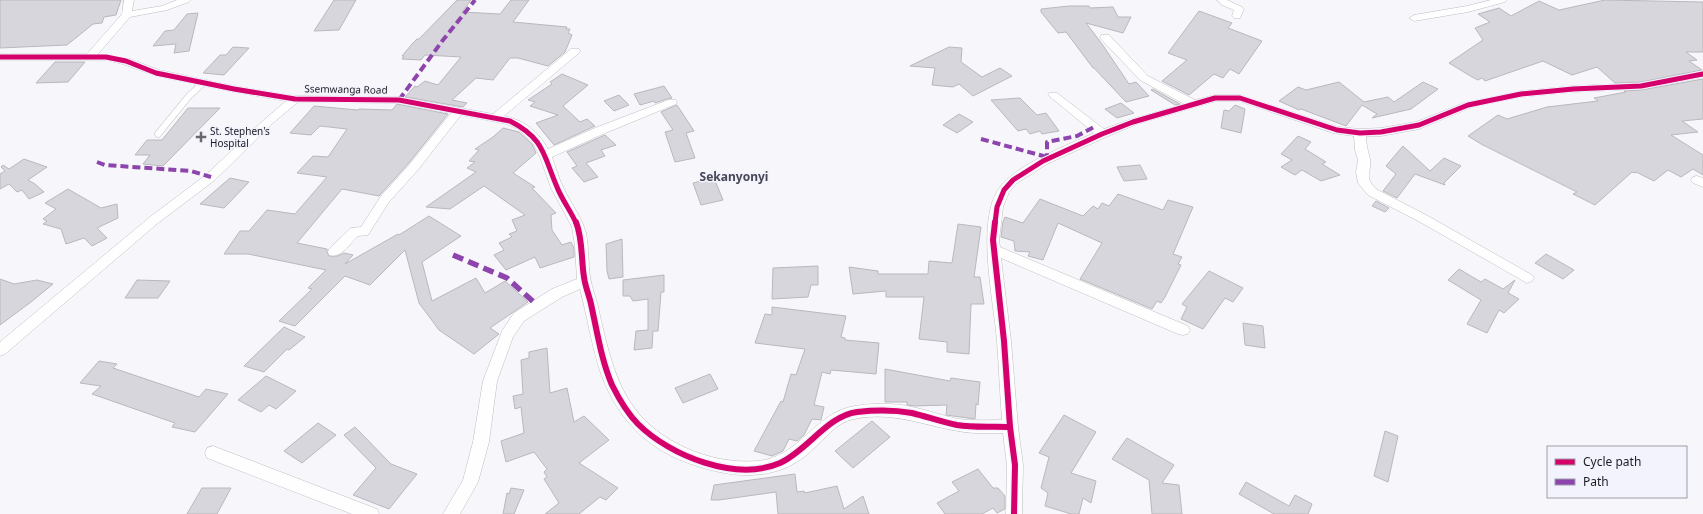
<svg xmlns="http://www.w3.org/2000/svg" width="1703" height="514" font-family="'Noto Sans',sans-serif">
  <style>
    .building { fill: #d6d6dc; stroke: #b8b8bd }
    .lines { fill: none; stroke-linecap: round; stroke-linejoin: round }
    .lane-casing { stroke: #bebec3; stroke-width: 7 }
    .street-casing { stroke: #bebec3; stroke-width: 1 }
    .lane { stroke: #fefefe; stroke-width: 6 }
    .street { fill: #fefefe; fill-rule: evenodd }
    .quiet-far1 { stroke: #8e44ad; stroke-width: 4; stroke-dasharray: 8 4; stroke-linecap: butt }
    .quiet { stroke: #8e44ad; stroke-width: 5.5; stroke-dasharray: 11 5.5; stroke-linecap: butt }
    .cycleway-far1-casing { stroke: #f3f3fe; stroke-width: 7 }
    .cycleway-casing { stroke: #f3f3fe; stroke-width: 9 }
    .cycleway-far1 { stroke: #d6006c; stroke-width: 5 }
    .cycleway { stroke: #d6006c; stroke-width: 6 }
    .poi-dot { fill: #68686d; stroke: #f3f3fe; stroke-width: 1.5 }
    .labels { text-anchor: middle; stroke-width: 3; stroke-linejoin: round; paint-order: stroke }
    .street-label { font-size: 10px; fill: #1b1b21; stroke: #f3f3fe }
    .poi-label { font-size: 10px; fill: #1b1b21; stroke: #f3f3fe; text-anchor: start }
    .quarter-label { font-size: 12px; font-weight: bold; fill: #484756; stroke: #f3f3fe }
  </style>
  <rect width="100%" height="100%" fill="#f6f6fb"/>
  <!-- building -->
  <g class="building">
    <path d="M0 0H121L116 15 104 17 102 23 93 24 67 45 0 48Z"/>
    <path d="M334 0H356L339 30 314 31Z"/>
    <path d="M457 0H471L462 12 500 14 511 0H529L513 22 567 27 566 29H570L568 33 572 35 565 52 548 66 518 58H510L493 80 476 78 452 100 467 103 463 107 405 97 415 86 417 87 425 81 438 85 461 57 425 55 421 60 402 59 404 56H402L412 44 417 39H419Z"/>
    <path d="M1605 0 1703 2V52H1686L1697 60 1689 61 1702 70 1641 82 1615 83 1597 67 1572 75 1543 61 1485 81 1482 78 1478 80 1472 77 1449 63 1483 40 1475 28 1490 22 1478 14 1499 8 1511 16 1539 1 1559 10Z"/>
    <path d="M1069 6H1089L1090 8 1113 7 1118 17H1131L1123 33 1086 23 1102 44 1129 84 1136 82 1149 96 1126 102 1094 68H1093L1066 32 1058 33 1041 12V9Z"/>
    <path d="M1199 11 1232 23 1228 28 1262 41 1239 74 1230 69 1223 78 1214 74 1189 95 1162 81 1187 60 1168 53Z"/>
    <path d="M198 13 189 51 174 53 176 44 153 46 165 31 174 30 187 14Z"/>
    <path d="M233 47 249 48 224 75 203 73 220 55H226Z"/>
    <path d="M949 47 962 48 961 62 982 77 1000 68 1012 76 973 96 959 84 953 87 932 85 935 68 910 66Z"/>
    <path d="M55 62H85L68 82 36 83Z"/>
    <path d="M562 74 588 85 563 106 580 122 587 119 595 126 554 145 536 123 558 115 530 106 535 102 528 100 552 84 550 82Z"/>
    <path d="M1703 79V119L1682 121 1698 132 1671 135 1703 155V175L1693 169 1681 177 1668 170 1654 181 1636 172 1635 173 1632 172 1595 205 1573 194 1577 192 1481 144 1468 136 1498 115 1507 119 1547 107 1598 101 1594 98 1626 92 1624 91 1641 90Z"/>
    <path d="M1339 82 1364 102 1388 97 1394 102 1423 82 1438 89 1411 109 1372 118 1377 114 1362 105 1346 126 1301 109 1299 110 1279 101 1298 87 1306 90Z"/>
    <path d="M664 86 672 98 667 99 655 103 654 101 640 105 634 94Z"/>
    <path d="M1153 89 1180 104 1175 105 1151 90Z"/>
    <path d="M619 95 629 105 614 111 604 101Z"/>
    <path d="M1020 98 1037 115 1046 113 1059 131 1042 134 1040 131 1030 134 1026 129 1018 131 991 100Z"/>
    <path d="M1121 103 1134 113 1117 118 1105 109Z"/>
    <path d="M397 104 448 114 408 164 379 196 342 189 297 243 327 249V252L329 256H338L344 253 353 255 345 264 398 234 399 235 429 216 461 236 422 262 432 301 476 278 485 293 505 281 528 302 490 328 499 334 474 354 439 330 419 303 405 250 370 285 345 276 295 326 279 321 312 289 308 288 326 270 248 254H224L240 231H249L267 210 295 214 327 177 297 173 313 156 328 157 347 129 320 126 311 135 290 133 314 106 358 110 359 109 392 110Z"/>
    <path d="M677 105 694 131 686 133 695 158 675 162 665 132 673 130 661 112Z"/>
    <path d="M1235 105 1245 109 1241 133 1221 128 1224 110 1229 111Z"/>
    <path d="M188 108H220L163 166 143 164 150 155H135L147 140H162Z"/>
    <path d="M959 114 973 122 957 133 943 125Z"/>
    <path d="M503 128 519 132 532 144 536 153 513 173 535 187 532 188 556 213 551 215 552 230 562 245 571 242 574 248V257L540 268 535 257 506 270 494 255 504 250 499 243 512 237 509 234 517 231 512 220 525 215 484 186 450 209 426 207 476 172 467 168 475 162 469 161 479 150 475 149 493 137Z"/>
    <path d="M605 135 616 145 601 150 605 156 586 163 598 177 584 182 572 168 577 166 567 152Z"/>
    <path d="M1298 136 1311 142 1305 149 1326 162 1322 164 1340 175 1321 181 1302 170 1295 175 1281 167 1292 160 1281 154Z"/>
    <path d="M1403 146 1430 171 1444 158 1461 166 1444 183 1445 185 1415 174 1397 198 1383 191 1396 174 1386 166Z"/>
    <path d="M24 159 47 167 28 180 35 184 44 192 29 199 22 190 17 192 9 184 0 189V174L5 171 1 167 3 165 9 169Z"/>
    <path d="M1140 165 1147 179 1124 181 1117 167Z"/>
    <path d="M230 178 249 182 224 208 200 204Z"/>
    <path d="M714 178 723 200 701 205 693 183Z"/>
    <path d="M68 189 101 208 117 204 118 218 97 228 107 238 92 246 84 238 66 244 61 229 43 224 47 221 43 219 56 209 45 203Z"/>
    <path d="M1118 194 1163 210 1168 200 1193 207 1173 254 1182 257 1178 264 1181 265 1165 297 1161 303 1157 301 1152 309 1080 279 1102 243 1058 223 1043 260 1028 256 1030 252 1015 251 1014 241 1001 237 1003 222 1005 217 1023 223 1040 199 1083 216 1093 206 1098 209 1102 203 1109 206Z"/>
    <path d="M1376 201 1389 208 1385 212 1372 206Z"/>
    <path d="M958 224 981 227 974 277H980L984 304H971L969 354 947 352V342L919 339 924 297H886V291L853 294 849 267 878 271V274H928L929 261 952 263Z"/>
    <path d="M622 239 623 277 609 279 607 271 606 244Z"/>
    <path d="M1546 254 1574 270 1563 279 1535 263Z"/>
    <path d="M818 266V285H811L808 297 772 299 773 268Z"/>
    <path d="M1459 269 1481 282 1485 279 1503 289 1515 280 1508 293 1519 299 1504 313 1499 310 1487 333 1467 324 1481 300 1448 280Z"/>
    <path d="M1209 271 1243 288 1233 302 1225 298 1203 329 1181 319 1187 307 1182 304Z"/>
    <path d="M664 275V292H661L658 331H653L652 348 634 350 636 331 648 330V299L633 301 630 296H623V280Z"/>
    <path d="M0 279 14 284 37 280 53 284 31 302 0 325Z"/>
    <path d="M137 280 170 281 158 298H125Z"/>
    <path d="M772 307 846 316 841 337 845 338V340L879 343 876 374 831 370 830 374 822 372 814 405 824 407 821 420 812 419 804 435 797 441 789 439 783 451 772 456 754 451 781 401 783 402 791 374 796 375 805 349 755 343 765 314 772 315Z"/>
    <path d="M1243 323 1263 326 1265 348 1245 345Z"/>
    <path d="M284 327 305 337 289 350 287 349 264 372 244 366Z"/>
    <path d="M547 348 550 393 567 388 574 422 584 416 609 440 579 463 618 488 606 500 600 497 579 514H545L559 503 544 479 547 477 544 472 547 469 534 452 506 462 501 441 524 433 521 407 515 409 513 396 523 394 521 360 529 358V352Z"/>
    <path d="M99 361 117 364 113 368 199 397 206 389 228 394 195 432 172 427 175 423 92 394 101 386 80 383Z"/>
    <path d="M885 369 950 381 951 378 980 382 978 405 976 404 975 419 946 415 947 405 915 406 907 405V402H885Z"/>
    <path d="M710 374 718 389 683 403 675 388Z"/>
    <path d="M266 376 296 391 276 409 269 405 261 412 238 400Z"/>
    <path d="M1064 415 1096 432 1071 473 1096 481 1091 503 1083 498 1079 514H1071L1045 506 1048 493 1041 488 1049 457 1039 453Z"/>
    <path d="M872 421 890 437 853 468 835 451Z"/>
    <path d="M318 423 336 435 302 463 284 451Z"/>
    <path d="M355 427 391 464 417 474 389 509 353 495 376 468 344 435Z"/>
    <path d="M1385 431 1398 436 1388 482 1374 476Z"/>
    <path d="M1127 438 1174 465 1162 483 1179 485 1182 514H1152L1149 480 1112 459Z"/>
    <path d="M978 469 993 488H998L1005 496V509L997 513 993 508 982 514H945L937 503 959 491 952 482Z"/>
    <path d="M795 474 797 492 804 491 805 493 837 486 844 509 863 496 869 514H778L776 492 719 500H711L714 485Z"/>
    <path d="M1246 482 1289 506 1295 495 1312 504 1308 514H1274L1239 494Z"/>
    <path d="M202 488H231L217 514H187Z"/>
    <path d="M511 488 524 490 514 514H503L507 493 509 494Z"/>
  </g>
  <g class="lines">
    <defs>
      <path id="lane" d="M158 134 189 96 203 83"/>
      <g id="street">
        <path d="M124 0H134L132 11 162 6 177 0H191L189 2 167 10 130 17 98 54 130 59 159 70 234 86 295 96 399 97 493 114 571 49H579L580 51 579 53 504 116C524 120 539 132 548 149L595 128 668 100H676L677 102 676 104 603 134 552 157C556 168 559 180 565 191 572 205 582 218 586 233 589 248 588 262 590 277 592 289 598 303 600 316 614 376 625 420 686 448 708 458 733 463 758 461 800 457 815 412 855 406 873 403 895 403 912 407 928 410 943 416 958 419 973 421 987 420 1002 420 1000 394 999 368 997 341 994 302 975 219 1000 187 1019 163 1066 146 1094 133L1048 95 1049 93H1057L1104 129 1129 120 1184 104 1140 80 1101 39 1100 37 1101 35H1109L1148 76 1195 100 1215 95H1240L1338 127 1360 129 1381 128 1416 122 1464 103 1521 91 1573 86 1641 83 1703 71V77L1641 89 1573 92 1521 97 1472 107 1419 129 1381 136H1366C1366 144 1368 151 1370 159 1372 174 1363 175 1376 189L1428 216 1532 275 1534 278 1532 281 1527 283 1420 222 1368 195 1358 183 1356 172 1358 160 1355 150 1354 136 1333 133 1239 101H1216L1137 124 1106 137 1047 164 1017 183 1009 192 1003 207 999 240 1000 247 1188 326 1190 330 1188 334 1183 335 1178 334 1001 258 1011 341 1018 427 1023 465 1022 514H1006L1007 465 1003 433C988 433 973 434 958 431 922 425 892 411 854 419 836 422 824 440 811 451 803 459 791 466 780 470 752 479 725 475 697 466 647 451 615 417 599 368 591 342 587 315 580 289L562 297 524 321 513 337 497 381 489 442 478 482 460 514H443L463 480 473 442 483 381 502 331 514 313 552 289 577 279 575 246 572 227 551 188 540 157 533 143 518 129 507 124 461 115 417 171 389 202 368 235 358 236C350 243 341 259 329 255L328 252 329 249 351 228 361 227 381 196 409 165 451 113 399 103 298 102 273 123 215 180 158 223 5 354 0 356V342L150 217 207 174 265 119 286 101 234 92 156 76 123 64 106 60H0V54H87L122 14Z"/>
        <path d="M1217 0H1227L1242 7 1244 9 1240 18H1234L1232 16 1234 10 1222 5Z"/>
        <path d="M1491 0H1507L1505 2 1468 12 1414 21 1409 18 1414 15 1467 6Z"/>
        <path d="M1697 176 1703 178V187L1693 183 1691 180 1693 177Z"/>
        <path d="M213 446 377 509 379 514H352L207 458 205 453 207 448Z"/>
      </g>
    </defs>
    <!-- lane casing -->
    <use href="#lane" class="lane-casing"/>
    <!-- street casing -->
    <use href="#street" class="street-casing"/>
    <!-- lane -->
    <use href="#lane" class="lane"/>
    <!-- street -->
    <use href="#street" class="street"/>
    <!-- quiet-far1 -->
    <g class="quiet-far1">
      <path d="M399 100 443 40 475 0"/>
      <path d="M981 139 1047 157"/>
      <path d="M1044 160 1047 157V142L1077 136 1094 127"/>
      <path d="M97 162 105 165 191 171 211 177"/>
    </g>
    <!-- quiet -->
    <path class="quiet" d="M453 255 507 278 537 305"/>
    <defs>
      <g id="cycleway-far1">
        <path d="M0 57H106L126 61 156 73 234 89 295 99 399 100 510 121C545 139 543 155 557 187 562 200 571 211 576 223"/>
        <path d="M995 223 997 207 1004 190 1013 180 1043 161 1102 134 1133 122 1215 98H1240L1337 130 1360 133 1381 132 1419 125 1468 105 1521 94 1573 89 1641 86 1703 74"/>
      </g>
      <g id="cycleway">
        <path d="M576 222C583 240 581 259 584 277 585 286 589 295 591 304 597 331 601 359 612 385 619 399 627 413 638 424 670 456 736 482 780 463 808 450 827 416 857 412 875 410 895 410 912 413 928 417 942 422 957 425 975 428 993 426 1010 427"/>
        <path d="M995 222 993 240 1004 341 1010 427 1015 465 1014 514"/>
      </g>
    </defs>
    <!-- cycleway-far1 casing -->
    <use href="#cycleway-far1" class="cycleway-far1-casing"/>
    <!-- cycleway casing -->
    <use href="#cycleway" class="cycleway-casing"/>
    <!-- cycleway-far1 -->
    <use href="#cycleway-far1" class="cycleway-far1"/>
    <!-- cycleway -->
    <use href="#cycleway" class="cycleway"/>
  </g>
  <!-- markers -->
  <path class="poi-dot" d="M199 131h4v4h4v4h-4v4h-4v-4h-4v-4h4z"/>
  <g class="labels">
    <!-- street labels -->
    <g class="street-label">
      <text transform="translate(346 89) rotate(1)" y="4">Ssemwanga Road</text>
    </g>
    <!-- poi labels -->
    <g class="poi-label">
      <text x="210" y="135">St. Stephen's<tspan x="210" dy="12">Hospital</tspan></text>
    </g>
    <!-- quarter labels -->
    <g class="quarter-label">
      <text x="734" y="181">Sekanyonyi</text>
    </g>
  </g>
  <!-- legend -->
  <rect x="1547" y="446" width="140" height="52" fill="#f3f3fe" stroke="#9d9da6"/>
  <rect x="1555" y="459" width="20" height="6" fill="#d6006c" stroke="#9d9da6"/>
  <text x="1583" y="466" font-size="12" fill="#1b1b21">Cycle path</text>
  <rect x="1555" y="479" width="20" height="6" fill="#8e44ad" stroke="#9d9da6"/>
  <text x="1583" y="486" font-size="12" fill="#1b1b21">Path</text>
</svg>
